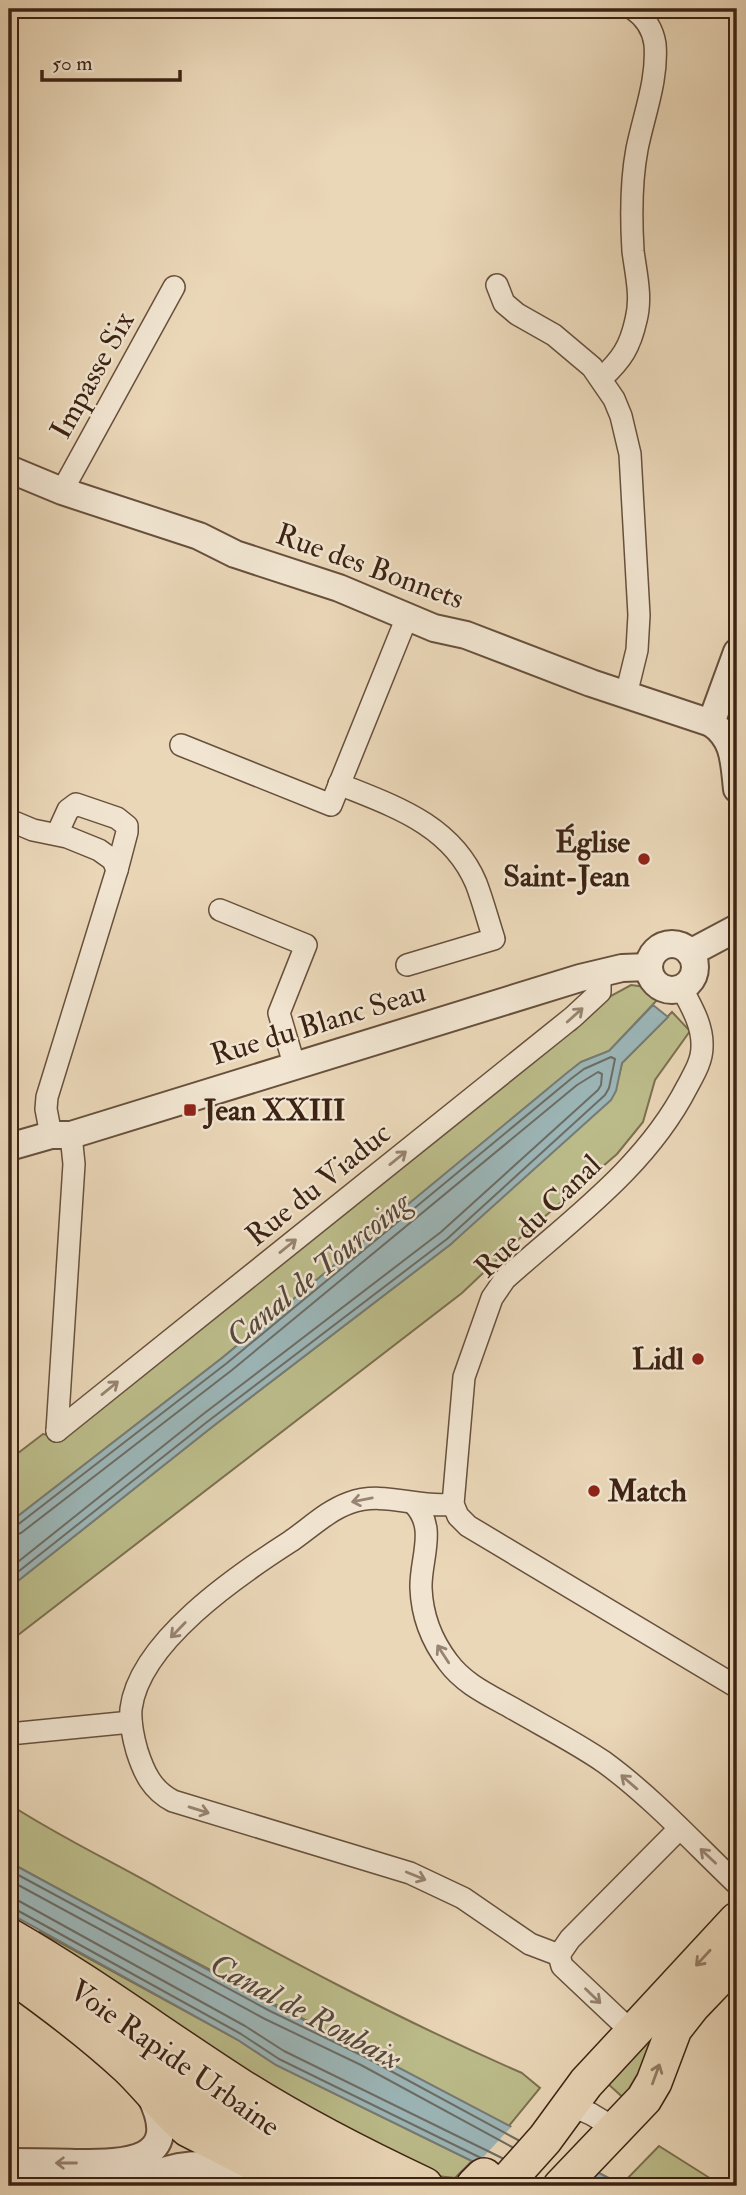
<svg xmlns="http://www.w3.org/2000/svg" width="746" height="2195" font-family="'IM FELL Double Pica',serif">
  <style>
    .green { fill: #bcbd8b; stroke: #7c7050; stroke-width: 2 }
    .water { fill: #9cb7b9; stroke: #767c77; stroke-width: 2 }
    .pier { fill: #ead7b8 }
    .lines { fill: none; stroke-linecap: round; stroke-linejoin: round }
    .shore { stroke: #6c6d66; stroke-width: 2 }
    .minor-casing { stroke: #68503d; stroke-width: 24 }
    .tertiary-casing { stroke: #68503d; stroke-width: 30 }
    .primary-casing { stroke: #3d2314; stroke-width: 38 }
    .trunk-casing { stroke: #3d2314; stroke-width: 40 }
    .minor { stroke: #f1e5d1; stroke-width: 21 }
    .tertiary { stroke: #f1e5d1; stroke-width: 26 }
    .primary { stroke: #ead7b8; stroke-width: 35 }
    .trunk { stroke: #ead7b8; stroke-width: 37 }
    .oneway { stroke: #978472 }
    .oneway2 { stroke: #947d66 }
    .poi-dot { fill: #8f2418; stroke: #f1e5d1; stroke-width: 2.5 }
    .labels { text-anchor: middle; stroke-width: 5; stroke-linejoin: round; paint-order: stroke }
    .street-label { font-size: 30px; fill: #3d2314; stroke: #f1e5d1 }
    .poi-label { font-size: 30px; font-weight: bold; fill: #3d2314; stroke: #f1e5d1; text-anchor: end }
    .water-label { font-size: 32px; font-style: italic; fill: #55483d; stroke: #f1e5d1 }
  </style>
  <rect width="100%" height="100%" fill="#ead7b8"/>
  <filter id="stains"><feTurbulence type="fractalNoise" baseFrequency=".00286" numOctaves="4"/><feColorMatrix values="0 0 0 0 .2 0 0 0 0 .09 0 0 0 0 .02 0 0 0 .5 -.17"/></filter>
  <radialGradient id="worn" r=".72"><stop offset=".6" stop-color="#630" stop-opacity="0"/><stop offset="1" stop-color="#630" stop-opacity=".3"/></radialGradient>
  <!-- green -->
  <g class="green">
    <path d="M631 985 646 987 658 999 609 1051 581 1062 222 1358 9 1523V1460L43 1434 56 1437 554 1038 575 1030 607 998Z"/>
    <path d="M672 1012 690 1031 655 1080 643 1122 617 1154 520 1238 462 1293 9 1642V1588L212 1427 451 1244 619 1076 622 1063Z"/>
    <path d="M9 1804C58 1836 111 1861 162 1890 280 1956 398 2019 522 2073L540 2088 508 2127C342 2038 174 1953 9 1862Z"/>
    <path d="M39 1931 238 2040 276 2065 472 2161 455 2178 437 2176 260 2086 158 2018Z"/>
    <path d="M656 2028 629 2103 607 2083Z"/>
    <path d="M659 2146 716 2182 724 2186 621 2185Z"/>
  </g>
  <!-- water -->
  <g class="water">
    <path d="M653 1005 668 1017 622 1063 616 1091 611 1100 451 1244 212 1427 9 1588V1523L222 1358 568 1072 581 1062 609 1051Z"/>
    <path d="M9 1862 273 2005 367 2051 624 2186H523L276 2065 238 2040 9 1913Z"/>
  </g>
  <!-- pier -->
  <path class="pier" d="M513 2125 569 2154 536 2186H515L475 2166Z"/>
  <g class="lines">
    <!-- shore -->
    <g class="shore">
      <path d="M9 1528 16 1526 227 1363 572 1078 584 1069 611 1057 615 1059 609 1088 605 1095 447 1239 207 1422 9 1579"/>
      <path d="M9 1537 21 1533 232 1370 577 1085 598 1072 602 1074 601 1085 598 1090 441 1232 202 1415 9 1569"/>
      <path d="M9 1870 270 2011 365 2057 518 2140"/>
      <path d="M9 1880 265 2019 361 2065 512 2147"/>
      <path d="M9 1899 19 1901 245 2026 284 2051 502 2158"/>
      <path d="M9 1908 15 1909 241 2034 279 2059 481 2158"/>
    </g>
    <defs>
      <g id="minor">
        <path d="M497 285 504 303 517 314 554 335 592 367 614 399 621 416 630 454 639 615 637 650 626 695"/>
        <path d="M602 378C622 359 630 347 636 320 642 297 636 274 633 251 631 218 631 181 637 149 644 114 658 80 655 44 653 30 645 17 633 9"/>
        <path d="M62 491 174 287"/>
        <path d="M181 745 331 805 407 617"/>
        <path d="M339 784C393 806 451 824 476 883 483 901 488 921 494 939L407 965"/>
        <path d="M9 820 33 830 67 837 99 850 113 860 117 870 47 1097 46 1109 51 1135"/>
        <path d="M57 834 68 810 76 804 117 818 127 826V832L117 870"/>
        <path d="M220 910 306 945 279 1013 294 1064"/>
        <path d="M681 987C691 1006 703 1025 702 1047 702 1061 694 1074 687 1087 646 1167 571 1220 505 1279L492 1298 464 1377 453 1504 458 1516 468 1526 737 1687"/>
        <path d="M57 1431 573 1017 600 992V973"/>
        <path d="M57 1431 74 1164 71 1135"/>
        <path d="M413 1503C438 1527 420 1559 421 1588 422 1615 432 1641 448 1662 464 1684 489 1695 512 1708 543 1726 575 1742 604 1762 652 1797 694 1843 737 1884"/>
        <path d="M453 1504C418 1509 384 1490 349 1503 327 1511 310 1528 291 1541 238 1575 139 1642 131 1709 130 1723 133 1737 137 1751 144 1773 152 1790 173 1801L410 1873 463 1898 530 1944 559 1955"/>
        <path d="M9 1734 131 1722"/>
        <path d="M559 1955 570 1939 679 1829"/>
        <path d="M559 1955 562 1966 634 2034"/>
        <path d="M570 2105 591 2114 616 2129"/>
      </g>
      <g id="tertiary">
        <path d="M9 469 62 491 199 536 235 554 339 588 434 628 466 635 591 683 711 723"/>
        <path d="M737 652 711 723C735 739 734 763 737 789"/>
        <circle cx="672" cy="967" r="23"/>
        <path d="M690 953 737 928"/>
        <path d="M9 1147 51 1135H71L580 978 622 968 649 967"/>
        <path d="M9 2162C31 2162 53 2162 75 2163 123 2163 185 2164 150 2095"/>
        <path d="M9 2184C46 2184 85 2188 122 2182 141 2179 160 2171 179 2167 205 2162 229 2166 254 2171"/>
      </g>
      <g id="primary">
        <path d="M9 1973C50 2002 91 2033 128 2067 149 2087 166 2111 188 2129L300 2186"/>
        <path d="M503 2186 545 2139 586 2083 737 1920"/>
        <path d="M561 2186 644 2099 654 2082 674 2029 692 2006 737 1959"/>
      </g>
      <g id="trunk">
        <path d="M9 1937C89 1983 163 2038 241 2088 300 2125 362 2157 424 2186"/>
        <path d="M63 1997 154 2064 247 2128 355 2186"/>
        <path d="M475 2186 484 2177"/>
      </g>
    </defs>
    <!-- minor casing -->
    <use href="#minor" class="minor-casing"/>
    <!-- tertiary casing -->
    <use href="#tertiary" class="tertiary-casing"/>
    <!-- primary casing -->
    <use href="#primary" class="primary-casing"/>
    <!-- trunk casing -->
    <use href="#trunk" class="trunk-casing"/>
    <!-- minor -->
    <use href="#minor" class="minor"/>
    <!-- tertiary -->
    <use href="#tertiary" class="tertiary"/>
    <!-- primary -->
    <use href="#primary" class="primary"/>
    <!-- trunk -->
    <use href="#trunk" class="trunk"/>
  </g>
  <!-- one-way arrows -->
  <defs><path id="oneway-shaft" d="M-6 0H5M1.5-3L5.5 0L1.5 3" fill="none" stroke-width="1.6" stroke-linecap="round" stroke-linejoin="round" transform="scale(1.75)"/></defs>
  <g class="oneway">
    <use href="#oneway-shaft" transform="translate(575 1015) rotate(-42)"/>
    <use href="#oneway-shaft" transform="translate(398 1158) rotate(-39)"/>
    <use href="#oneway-shaft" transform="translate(288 1246) rotate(-39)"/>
    <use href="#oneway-shaft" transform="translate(110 1388) rotate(-39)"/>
    <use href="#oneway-shaft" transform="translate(362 1500) rotate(169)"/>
    <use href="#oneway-shaft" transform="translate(178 1630) rotate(134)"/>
    <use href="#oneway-shaft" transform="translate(443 1654) rotate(-123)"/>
    <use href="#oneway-shaft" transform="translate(629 1782) rotate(-139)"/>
    <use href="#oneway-shaft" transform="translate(199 1810) rotate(17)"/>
    <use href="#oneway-shaft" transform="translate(708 1856) rotate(-137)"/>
    <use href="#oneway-shaft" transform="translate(416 1876) rotate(22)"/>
    <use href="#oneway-shaft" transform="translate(593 1996) rotate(44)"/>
    <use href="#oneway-shaft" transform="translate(66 2163) rotate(-180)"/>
  </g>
  <g class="oneway2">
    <use href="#oneway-shaft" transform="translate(703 1958) rotate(133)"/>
    <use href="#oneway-shaft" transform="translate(656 2074) rotate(-70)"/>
  </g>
  <!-- markers -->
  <g class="poi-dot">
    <circle cx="644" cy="859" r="7"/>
    <rect x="183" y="1103" width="14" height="14" rx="3.5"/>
    <circle cx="698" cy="1359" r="7"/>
    <circle cx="594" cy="1491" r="7"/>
  </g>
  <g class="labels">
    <!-- street labels -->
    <g class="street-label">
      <text transform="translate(92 375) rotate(-61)" y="10">Impasse Six</text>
      <text transform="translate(370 566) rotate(20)" y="10">Rue des Bonnets</text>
      <text transform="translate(318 1023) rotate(-17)" y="10">Rue du Blanc Seau</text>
      <text transform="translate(318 1184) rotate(-39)" y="10">Rue du Viaduc</text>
      <text transform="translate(538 1216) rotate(-44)" y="10">Rue du Canal</text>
      <text transform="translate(175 2058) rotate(35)" y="10">Voie Rapide Urbaine</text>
    </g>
    <!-- poi labels -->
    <g class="poi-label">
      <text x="630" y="852">Église<tspan x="630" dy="34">Saint-Jean</tspan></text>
      <text x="204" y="1120" text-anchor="start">Jean XXIII</text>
      <text x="684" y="1369">Lidl</text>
      <text x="608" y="1501" text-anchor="start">Match</text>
    </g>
    <!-- water labels -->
    <g class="water-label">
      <text transform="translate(318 1269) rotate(-39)" y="11">Canal de Tourcoing</text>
      <text transform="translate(306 2011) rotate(28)" y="11">Canal de Roubaix</text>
    </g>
  </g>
  <!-- margin -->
  <rect width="746" height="2195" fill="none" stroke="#ead7b8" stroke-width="35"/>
  <rect x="10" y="10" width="725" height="2174" fill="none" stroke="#3d2314" stroke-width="3.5"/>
  <rect x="18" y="18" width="711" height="2160" fill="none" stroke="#3d2314" stroke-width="2"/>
  <!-- scale -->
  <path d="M42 70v10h138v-10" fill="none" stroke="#3d2314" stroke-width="3.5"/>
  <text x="52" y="70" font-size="21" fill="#3d2314" stroke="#f1e5d1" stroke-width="5" paint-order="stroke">50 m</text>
  <rect width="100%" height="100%" filter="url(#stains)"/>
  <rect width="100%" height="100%" fill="url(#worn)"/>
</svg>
